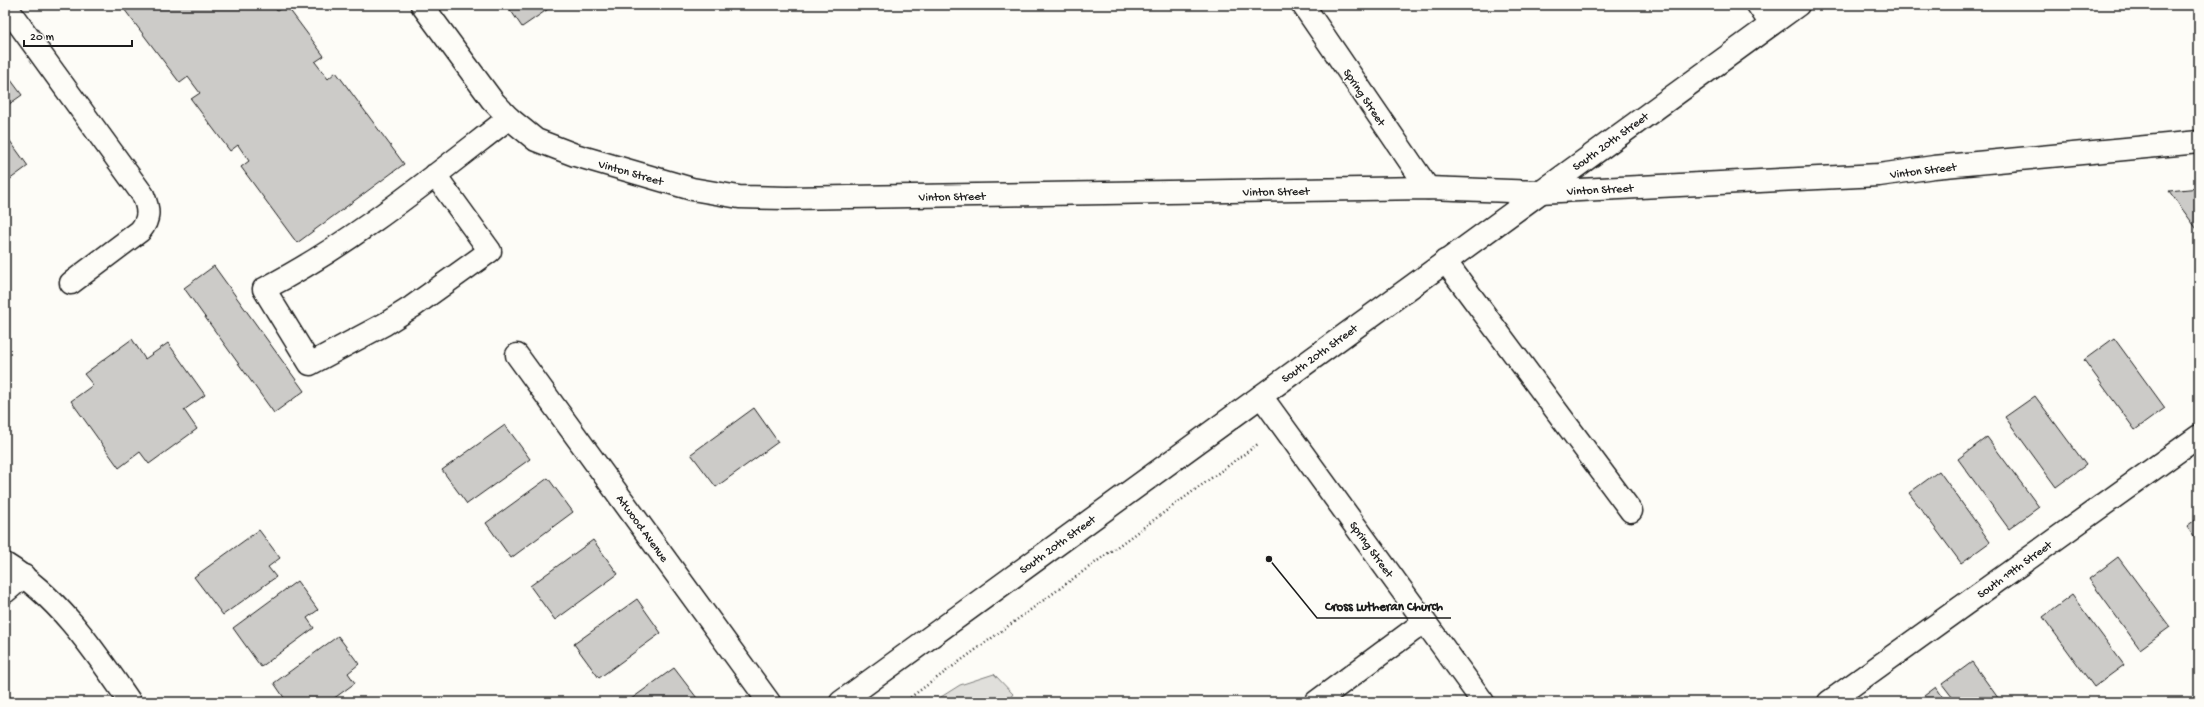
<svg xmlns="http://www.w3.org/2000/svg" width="2204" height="707" font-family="'Gochi Hand',sans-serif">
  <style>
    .green { fill: #e0dfdb; stroke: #7e7e7c }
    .building { fill: #cccbc8; stroke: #1c1c1c }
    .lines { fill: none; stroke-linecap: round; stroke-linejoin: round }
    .minor-casing { stroke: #1c1c1c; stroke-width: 25 }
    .major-casing { stroke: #1c1c1c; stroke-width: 25 }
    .path { stroke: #1c1c1c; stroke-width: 2.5; stroke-dasharray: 1 3; stroke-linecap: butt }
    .minor { stroke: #fdfcf7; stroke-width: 22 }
    .major { stroke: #fdfcf7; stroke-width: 22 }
    .labels { text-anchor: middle; stroke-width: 3; stroke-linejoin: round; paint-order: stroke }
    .street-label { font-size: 12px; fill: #1c1c1c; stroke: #fdfcf7 }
    .leader { fill: none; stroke: #1c1c1c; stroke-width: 1.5 }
    .callout-dot { fill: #1c1c1c; stroke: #fdfcf7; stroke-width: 1.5 }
    .callout-label { font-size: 13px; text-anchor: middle; font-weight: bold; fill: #1c1c1c; stroke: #fdfcf7; stroke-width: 3; stroke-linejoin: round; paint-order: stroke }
  </style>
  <rect width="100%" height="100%" fill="#fdfcf7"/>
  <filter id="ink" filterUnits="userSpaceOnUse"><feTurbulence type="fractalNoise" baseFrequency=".025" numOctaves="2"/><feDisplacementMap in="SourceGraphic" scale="8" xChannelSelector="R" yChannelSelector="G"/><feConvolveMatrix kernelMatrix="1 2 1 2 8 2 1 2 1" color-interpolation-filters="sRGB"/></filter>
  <g filter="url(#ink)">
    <!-- green -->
    <path class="green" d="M994 674 1013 694 1007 702H933L960 685Z"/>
    <!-- building -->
    <g class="building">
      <path d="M121 5H273L277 11 286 5 324 56 315 62 328 79 336 72 404 164 297 243 241 167 249 161 238 145 230 151 191 99 200 93 188 77 180 83Z"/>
      <path d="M507 5H554L522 27Z"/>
      <path d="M5 72 22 95 5 107Z"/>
      <path d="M5 134 28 166 5 183Z"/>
      <path d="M2199 188V232L2169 191Z"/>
      <path d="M214 266 304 391 274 413 184 288Z"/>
      <path d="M2114 338 2165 408 2135 430 2084 360Z"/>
      <path d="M132 339 145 359 168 343 205 395 184 410 197 429 149 464 140 452 119 468 71 401 93 385 84 374Z"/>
      <path d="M2035 396 2086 465 2056 487 2005 417Z"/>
      <path d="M754 408 778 442 716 487 691 454Z"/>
      <path d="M505 425 530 459 467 504 442 470Z"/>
      <path d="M1987 437 2039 507 2009 529 1958 459Z"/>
      <path d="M1939 471 1990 542 1961 563 1909 493Z"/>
      <path d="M548 478 573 512 511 558 486 523Z"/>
      <path d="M2199 517V543L2187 526Z"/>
      <path d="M259 530 280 558 268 567 276 577 223 615 194 577Z"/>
      <path d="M593 540 618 574 555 620 530 586Z"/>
      <path d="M2118 557 2170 627 2140 649 2089 579Z"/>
      <path d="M297 581 318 610 307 618 314 628 261 667 233 628Z"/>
      <path d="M2072 595 2124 665 2094 687 2043 617Z"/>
      <path d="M637 599 661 633 599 678 574 644Z"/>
      <path d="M338 636 359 664 348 673 355 683 329 702H287L274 683Z"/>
      <path d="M1972 662 2001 702H1956L1942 684Z"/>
      <path d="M674 668 700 702H627Z"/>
      <path d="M1936 687 1946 702H1916Z"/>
    </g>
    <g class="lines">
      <defs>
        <g id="minor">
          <path d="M5 5 143 195C149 209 150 219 140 231L71 283"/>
          <path d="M1303 5 1428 188"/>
          <path d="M1758 5 1771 24"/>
          <path d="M435 175 490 251 412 307 385 324 310 364 264 289C353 243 430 179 509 118"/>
          <path d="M1445 261 1631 511"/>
          <path d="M517 355 769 702"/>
          <path d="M1261 396 1483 702"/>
          <path d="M5 564C60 598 94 650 130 702"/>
          <path d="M5 592 24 576"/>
          <path d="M841 702 1798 5"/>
          <path d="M1316 702 1424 622"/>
          <path d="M1829 702 2199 436"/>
        </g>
        <path id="major" d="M422 5 492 100 509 118 536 140 575 155 692 189 739 197 787 198 1428 188 1539 192 1879 175 1934 167 2199 142"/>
      </defs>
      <!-- minor casing -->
      <use href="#minor" class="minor-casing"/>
      <!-- major casing -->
      <use href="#major" class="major-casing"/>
      <!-- path -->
      <path class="path" d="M904 702 1258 444"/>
      <!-- minor -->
      <use href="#minor" class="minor"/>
      <!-- major -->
      <use href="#major" class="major"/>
    </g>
  </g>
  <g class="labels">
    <!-- street labels -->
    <g class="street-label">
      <text transform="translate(1365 97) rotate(56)" y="4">Spring Street</text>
      <text transform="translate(1610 141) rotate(-36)" y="4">South 20th Street</text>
      <text transform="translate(1923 170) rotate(-7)" y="4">Vinton Street</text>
      <text transform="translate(631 172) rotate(16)" y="4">Vinton Street</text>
      <text transform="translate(1600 189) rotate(-3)" y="4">Vinton Street</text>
      <text transform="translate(1276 191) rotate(-1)" y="4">Vinton Street</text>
      <text transform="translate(952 196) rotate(-1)" y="4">Vinton Street</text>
      <text transform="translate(1319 353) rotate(-36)" y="4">South 20th Street</text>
      <text transform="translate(643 528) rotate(54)" y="4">Atwood Avenue</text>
      <text transform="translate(1057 544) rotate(-36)" y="4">South 20th Street</text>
      <text transform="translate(1372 549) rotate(54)" y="4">Spring Street</text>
      <text transform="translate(2014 569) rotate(-36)" y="4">South 19th Street</text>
    </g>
  </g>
  <!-- callouts -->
  <path class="leader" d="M1269 559L1317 618H1451"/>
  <circle class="callout-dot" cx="1269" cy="559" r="4"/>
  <g class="callout-label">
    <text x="1384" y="610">Cross Lutheran Church</text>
  </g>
  <!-- margin -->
  <rect width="2204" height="707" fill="none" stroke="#fdfcf7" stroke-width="20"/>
  <rect x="10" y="10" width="2184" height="687" fill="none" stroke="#1c1c1c" stroke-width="1.5" filter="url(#ink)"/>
  <!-- scale -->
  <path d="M24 40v6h108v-6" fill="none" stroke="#1c1c1c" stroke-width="2"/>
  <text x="30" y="40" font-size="12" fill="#1c1c1c" stroke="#fdfcf7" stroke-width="3" paint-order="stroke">20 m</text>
</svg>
